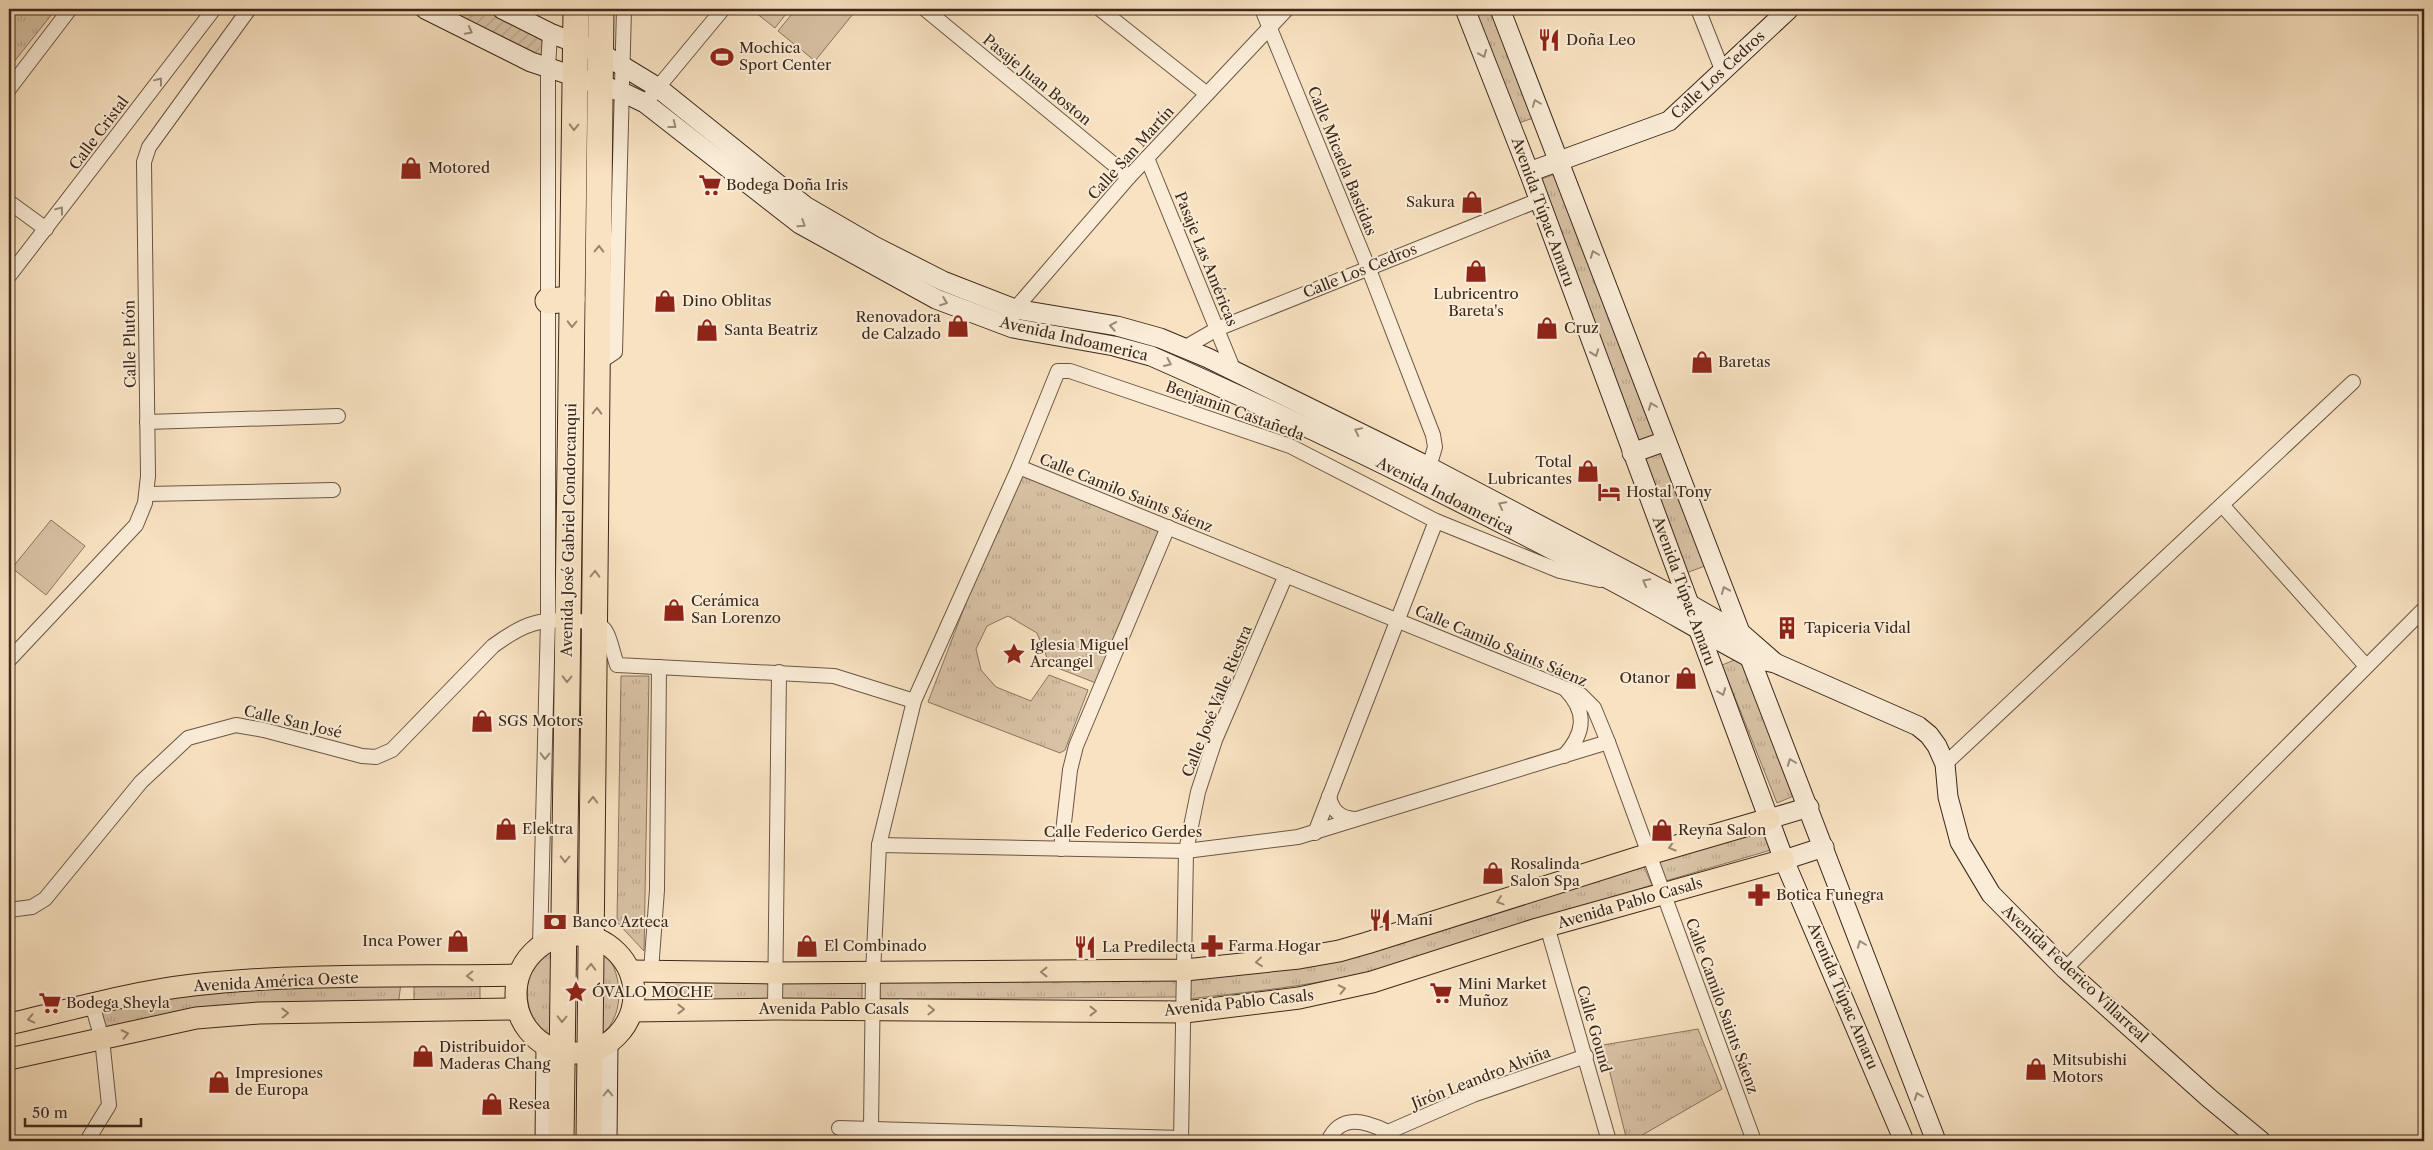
<svg xmlns="http://www.w3.org/2000/svg" width="2433" height="1150" font-family="'Libre Caslon Text',serif">
  <style>
    .grass { fill: url(#grass-tufts); stroke: #8a7560 }
    .garden { fill: url(#garden-furrows); stroke: #8a7560 }
    .pitch { fill: #d8c2a5; stroke: #8a7560 }
    .lines { fill: none; stroke-linecap: round; stroke-linejoin: round }
    .street-casing { stroke: #6b5644; stroke-width: 16 }
    .secondary-casing { stroke: #3c281a; stroke-width: 21 }
    .primary-casing { stroke: #3c281a; stroke-width: 23 }
    .highway-casing { stroke: #3c281a; stroke-width: 27 }
    .street { stroke: #faecd7; stroke-width: 14 }
    .secondary { stroke: #faecd7; stroke-width: 19 }
    .primary { stroke: #f8e2c1; stroke-width: 21 }
    .highway { stroke: #f8e2c1; stroke-width: 25 }
    .oneway { stroke: #9b8a78 }
    .oneway2 { stroke: #9a856e }
    .labels { text-anchor: middle; stroke-width: 4; stroke-linejoin: round; paint-order: stroke }
    .poi-label { font-size: 15px; fill: #3c281a; stroke: #faecd7; text-anchor: start }
    .street-label { font-size: 15px; fill: #3c281a; stroke: #faecd7 }
  </style>
  <defs>
    <pattern id="grass-tufts" width="24" height="20" patternUnits="userSpaceOnUse" patternTransform="scale(1.25)"><rect width="24" height="20" fill="#d8c2a5"/><path d="M3 7l-1-3M5 7V3M7 7l1-3M15 17l-1-3M17 17v-4M19 17l1-3" fill="none" stroke="#baa78d"/></pattern>
    <pattern id="garden-furrows" width="10" height="10" patternUnits="userSpaceOnUse" patternTransform="scale(1.25)"><rect width="10" height="10" fill="#d8c2a5"/><path d="M-1 1l2-2M0 10L10 0M9 11l2-2" fill="none" stroke="#baa78d"/></pattern>
  </defs>
  <rect width="100%" height="100%" fill="#f8e2c1"/>
  <filter id="stains"><feTurbulence type="fractalNoise" baseFrequency=".004" numOctaves="4"/><feColorMatrix values="0 0 0 0 .2 0 0 0 0 .09 0 0 0 0 .02 0 0 0 .5 -.17"/></filter>
  <radialGradient id="worn" r=".72"><stop offset=".6" stop-color="#630" stop-opacity="0"/><stop offset="1" stop-color="#630" stop-opacity=".3"/></radialGradient>
  <!-- grass -->
  <g class="grass">
    <path d="M9 9H56L9 68Z"/>
    <path d="M1469 9H1495L1536 117 1513 125Z"/>
    <path d="M1555 174 1655 439 1637 446 1536 181Z"/>
    <path d="M1660 448 1705 566 1686 573 1641 455Z"/>
    <path d="M1017 470 1163 526 1101 685 1050 665 1037 633 1008 616 987 626 976 649 981 670 996 687 1031 701 1049 675 1088 690 1065 750 1060 753 928 702Z"/>
    <path d="M1742 657 1796 795 1777 803 1722 665Z"/>
    <path d="M621 676H649L644 951 617 922Z"/>
    <path d="M1763 826 1771 850 1662 882 1655 858Z"/>
    <path d="M1641 860 1652 885 1373 971C1312 986 1250 992 1187 999L1188 974 1333 960Z"/>
    <path d="M551 945 553 1037C529 1026 523 997 530 973 534 962 543 952 551 945Z"/>
    <path d="M595 950 605 951C624 977 626 1020 596 1039Z"/>
    <path d="M862 975V999L667 1001 666 978Z"/>
    <path d="M1177 976V997L880 999V978Z"/>
    <path d="M401 983 398 1006 106 1032 101 1008 204 988Z"/>
    <path d="M414 983 480 986V1005L414 1006Z"/>
    <path d="M1698 1029 1722 1089 1632 1141H1627L1603 1045Z"/>
  </g>
  <!-- garden -->
  <path class="garden" d="M446 9H487L542 37V57Z"/>
  <!-- pitch -->
  <g class="pitch">
    <path d="M751 9H790L775 28Z"/>
    <path d="M796 9H857L815 61 778 31Z"/>
    <path d="M51 520 85 546 46 595 12 568Z"/>
  </g>
  <g class="lines">
    <defs>
      <g id="street">
        <path d="M925 9 1129 177"/>
        <path d="M1100 9 1207 94"/>
        <path d="M1262 9 1368 267 1433 435 1435 447 1429 467"/>
        <path d="M1698 9 1723 72"/>
        <path d="M9 89 70 9"/>
        <path d="M645 103 723 9"/>
        <path d="M1147 158 1234 371"/>
        <path d="M9 202 46 229"/>
        <path d="M9 276 214 9"/>
        <path d="M1013 316 1015 309 1129 177 1287 9"/>
        <path d="M1184 348 1217 329 1539 200"/>
        <path d="M597 364 615 352 624 9"/>
        <path d="M147 422 338 416"/>
        <path d="M1019 467 1581 695 1594 708 1608 742 1754 1141"/>
        <path d="M147 494 333 490"/>
        <path d="M2222 505 2366 666"/>
        <path d="M9 660 136 525 145 503 148 476 144 162 149 147 249 9"/>
        <path d="M1564 756C1584 734 1588 713 1566 690"/>
        <path d="M1945 764 2353 382"/>
        <path d="M1329 796C1332 811 1340 818 1355 819"/>
        <path d="M1315 833 1436 521"/>
        <path d="M879 845 1186 851 1298 837 1608 742"/>
        <path d="M1061 849 1070 770 1076 746 1168 527"/>
        <path d="M9 910 32 907 45 899 141 782 188 738 236 725 264 730 362 756 376 757 392 750 493 646C524 623 540 618 579 621 588 622 597 621 604 629 609 633 614 657 617 665L834 676 914 701"/>
        <path d="M1547 926 1609 1141"/>
        <path d="M540 945 548 619V68L550 33"/>
        <path d="M2065 969 2424 609"/>
        <path d="M651 971 657 890 659 667"/>
        <path d="M775 1009 779 672"/>
        <path d="M839 1128 1181 1138"/>
        <path d="M871 1128 873 973 879 845 914 701 1019 467 1058 371H1070L1290 446 1436 521 1560 571 1600 580"/>
        <path d="M87 1141 109 1105 102 1039 92 1004"/>
        <path d="M1181 1141 1186 851 1198 792 1215 740 1286 575"/>
        <path d="M1328 1141C1341 1113 1365 1121 1388 1132"/>
        <path d="M1380 1141 1388 1132 1473 1095 1586 1056"/>
      </g>
      <g id="secondary">
        <path d="M425 9 531 62 622 92 645 103 800 224 936 299 1013 328 1114 346 1151 356C1308 425 1463 502 1616 583 1661 607 1706 634 1751 658L1775 663 1918 726 1929 735 1937 746 1945 764 1948 797 1960 842 1991 894 2065 969 2209 1098 2261 1141"/>
        <path d="M502 9 550 33 601 53 657 87 805 206 874 246 943 281 1015 309 1117 326 1160 338 1208 358 1429 467 1689 604 1743 635 1774 662"/>
        <path d="M1465 9 1529 172 1784 860 1904 1141"/>
        <path d="M1500 9 1936 1141"/>
        <path d="M1529 172 1669 121 1789 9"/>
        <path d="M1632 453 1666 441"/>
        <path d="M1769 819 1809 807"/>
        <path d="M1784 860 1824 847"/>
        <path d="M545 1141 546 1046"/>
        <path d="M607 1141 608 1043"/>
      </g>
      <g id="primary">
        <circle cx="575" cy="994" r="59"/>
        <path d="M630 971 775 973 1185 970 1299 958 1339 951 1367 943 1649 854 1769 819"/>
        <path d="M632 1011 775 1009 1185 1012 1299 998 1372 982 1537 929 1784 860"/>
        <path d="M9 1024C69 1010 132 992 193 985 299 973 411 977 518 975"/>
        <path d="M9 1059 196 1018 259 1013 517 1009"/>
      </g>
      <g id="highway">
        <path d="M548 301 572 299"/>
        <path d="M561 1141 576 9"/>
        <path d="M589 1141 601 9"/>
      </g>
    </defs>
    <!-- street casing -->
    <use href="#street" class="street-casing"/>
    <!-- secondary casing -->
    <use href="#secondary" class="secondary-casing"/>
    <!-- primary casing -->
    <use href="#primary" class="primary-casing"/>
    <!-- highway casing -->
    <use href="#highway" class="highway-casing"/>
    <!-- street -->
    <use href="#street" class="street"/>
    <!-- secondary -->
    <use href="#secondary" class="secondary"/>
    <!-- primary -->
    <use href="#primary" class="primary"/>
    <!-- highway -->
    <use href="#highway" class="highway"/>
  </g>
  <!-- one-way arrows -->
  <defs><path id="oneway-chevron" d="M-2-3.5L2.5 0L-2 3.5" fill="none" stroke-width="1.6" stroke-linecap="round" stroke-linejoin="round" transform="scale(1.25)"/></defs>
  <g class="oneway">
    <use href="#oneway-chevron" transform="translate(469 31) rotate(28)"/>
    <use href="#oneway-chevron" transform="translate(1483 54) rotate(68)"/>
    <use href="#oneway-chevron" transform="translate(159 81) rotate(-53)"/>
    <use href="#oneway-chevron" transform="translate(1536 103) rotate(-111)"/>
    <use href="#oneway-chevron" transform="translate(673 125) rotate(38)"/>
    <use href="#oneway-chevron" transform="translate(60 210) rotate(-53)"/>
    <use href="#oneway-chevron" transform="translate(802 224) rotate(33)"/>
    <use href="#oneway-chevron" transform="translate(1594 254) rotate(-111)"/>
    <use href="#oneway-chevron" transform="translate(944 302) rotate(21)"/>
    <use href="#oneway-chevron" transform="translate(1113 326) rotate(-170)"/>
    <use href="#oneway-chevron" transform="translate(1595 353) rotate(70)"/>
    <use href="#oneway-chevron" transform="translate(1168 363) rotate(24)"/>
    <use href="#oneway-chevron" transform="translate(1652 406) rotate(-111)"/>
    <use href="#oneway-chevron" transform="translate(1358 431) rotate(-154)"/>
    <use href="#oneway-chevron" transform="translate(1502 505) rotate(-152)"/>
    <use href="#oneway-chevron" transform="translate(1646 582) rotate(-152)"/>
    <use href="#oneway-chevron" transform="translate(1725 590) rotate(-112)"/>
    <use href="#oneway-chevron" transform="translate(1722 692) rotate(69)"/>
    <use href="#oneway-chevron" transform="translate(545 756) rotate(91)"/>
    <use href="#oneway-chevron" transform="translate(1791 762) rotate(-111)"/>
    <use href="#oneway-chevron" transform="translate(1861 944) rotate(-111)"/>
    <use href="#oneway-chevron" transform="translate(608 1093) rotate(-90)"/>
    <use href="#oneway-chevron" transform="translate(1918 1096) rotate(-111)"/>
  </g>
  <g class="oneway2">
    <use href="#oneway-chevron" transform="translate(574 127) rotate(91)"/>
    <use href="#oneway-chevron" transform="translate(599 249) rotate(-89)"/>
    <use href="#oneway-chevron" transform="translate(572 324) rotate(91)"/>
    <use href="#oneway-chevron" transform="translate(597 411) rotate(-89)"/>
    <use href="#oneway-chevron" transform="translate(595 574) rotate(-89)"/>
    <use href="#oneway-chevron" transform="translate(567 679) rotate(91)"/>
    <use href="#oneway-chevron" transform="translate(593 800) rotate(-89)"/>
    <use href="#oneway-chevron" transform="translate(1672 847) rotate(164)"/>
    <use href="#oneway-chevron" transform="translate(565 859) rotate(91)"/>
    <use href="#oneway-chevron" transform="translate(1500 901) rotate(162)"/>
    <use href="#oneway-chevron" transform="translate(1259 962) rotate(174)"/>
    <use href="#oneway-chevron" transform="translate(591 967) rotate(-89)"/>
    <use href="#oneway-chevron" transform="translate(1044 972) rotate(180)"/>
    <use href="#oneway-chevron" transform="translate(470 976) rotate(179)"/>
    <use href="#oneway-chevron" transform="translate(1342 989) rotate(-12)"/>
    <use href="#oneway-chevron" transform="translate(681 1009)"/>
    <use href="#oneway-chevron" transform="translate(931 1010) rotate(1)"/>
    <use href="#oneway-chevron" transform="translate(1093 1011)"/>
    <use href="#oneway-chevron" transform="translate(285 1013) rotate(-1)"/>
    <use href="#oneway-chevron" transform="translate(31 1019) rotate(167)"/>
    <use href="#oneway-chevron" transform="translate(562 1019) rotate(91)"/>
    <use href="#oneway-chevron" transform="translate(125 1034) rotate(-12)"/>
  </g>
  <!-- icons -->
  <defs>
    <symbol id="restaurant-bare" viewBox="-9 -9 18 18"><path d="M-5-6h1v4h1v-4h1v4h1v-4h1v5L-1.5 .5V6h-2V.5L-5-1ZM5-6V6H3V1.5H1.5Q1.5-4 5-6Z" fill="#8f2418" stroke="#faecd7" stroke-width="2.5" paint-order="stroke"/></symbol>
    <symbol id="stadium-bare" viewBox="-9 -9 18 18"><path d="M0-5a6.5 5 0 1 0 0 10a6.5 5 0 1 0 0-10ZM-3.5-1.8h7v3.6h-7Z" fill="#8f2418" stroke="#faecd7" stroke-width="2.5" paint-order="stroke"/></symbol>
    <symbol id="shop-bare" viewBox="-9 -9 18 18"><path d="M-5-2.5h2.3a2.7 3.5 0 0 1 5.4 0H5L5.5 6h-11ZM-1.5-2.5h3a1.5 2.3 0 0 0-3 0Z" fill="#8f2418" stroke="#faecd7" stroke-width="2.5" paint-order="stroke"/></symbol>
    <symbol id="supermarket-bare" viewBox="-9 -9 18 18"><path d="M-6-5.5h2.5l.6 2H6L4.5 2H-2.5L-4.4-4H-6ZM-1.5 3.2a1.3 1.3 0 1 0 .1 0ZM3 3.2a1.3 1.3 0 1 0 .1 0Z" fill="#8f2418" stroke="#faecd7" stroke-width="2.5" paint-order="stroke"/></symbol>
    <symbol id="hotel-bare" viewBox="-9 -9 18 18"><path d="M-6-4.5h1.5V1H6V5H4.5V3h-9V5H-6ZM-4 0a1.8 1.8 0 1 1 3.6 0ZM.5 0V-2.5h3Q6-2.5 6 0Z" fill="#8f2418" stroke="#faecd7" stroke-width="2.5" paint-order="stroke"/></symbol>
    <symbol id="building-bare" viewBox="-9 -9 18 18"><path d="M-4-6H4V6H1V3H-1V6H-4ZM-2.5-4.3h1.7v1.8h-1.7ZM.8-4.3h1.7v1.8H.8ZM-2.5-1h1.7V.8h-1.7ZM.8-1h1.7V.8H.8Z" fill="#8f2418" stroke="#faecd7" stroke-width="2.5" paint-order="stroke"/></symbol>
    <symbol id="sight-bare" viewBox="-9 -9 18 18"><path d="M0-6L1.8-2.2L6-1.7L2.9 1.2L3.7 5.4L0 3.3L-3.7 5.4L-2.9 1.2L-6-1.7L-1.8-2.2Z" fill="#8f2418" stroke="#faecd7" stroke-width="2.5" paint-order="stroke"/></symbol>
    <symbol id="pharmacy-bare" viewBox="-9 -9 18 18"><path d="M-2-6h4v4h4v4h-4v4h-4v-4h-4v-4h4Z" fill="#8f2418" stroke="#faecd7" stroke-width="2.5" paint-order="stroke"/></symbol>
    <symbol id="bank-bare" viewBox="-9 -9 18 18"><path d="M-6-4H6V4H-6ZM0-2.3a2.3 2.3 0 1 0 0 4.6a2.3 2.3 0 1 0 0-4.6Z" fill="#8f2418" stroke="#faecd7" stroke-width="2.5" paint-order="stroke"/></symbol>
  </defs>
  <g fill-rule="evenodd">
    <use href="#restaurant-bare" x="1533" y="24" width="32" height="32"/>
    <use href="#stadium-bare" x="706" y="41" width="32" height="32"/>
    <use href="#shop-bare" x="395" y="152" width="32" height="32"/>
    <use href="#supermarket-bare" x="694" y="169" width="32" height="32"/>
    <use href="#shop-bare" x="1456" y="186" width="32" height="32"/>
    <use href="#shop-bare" x="1460" y="255" width="32" height="32"/>
    <use href="#shop-bare" x="649" y="285" width="32" height="32"/>
    <use href="#shop-bare" x="942" y="310" width="32" height="32"/>
    <use href="#shop-bare" x="1531" y="312" width="32" height="32"/>
    <use href="#shop-bare" x="691" y="314" width="32" height="32"/>
    <use href="#shop-bare" x="1686" y="346" width="32" height="32"/>
    <use href="#shop-bare" x="1572" y="455" width="32" height="32"/>
    <use href="#hotel-bare" x="1593" y="476" width="32" height="32"/>
    <use href="#shop-bare" x="658" y="594" width="32" height="32"/>
    <use href="#building-bare" x="1771" y="612" width="32" height="32"/>
    <use href="#sight-bare" x="998" y="638" width="32" height="32"/>
    <use href="#shop-bare" x="1670" y="662" width="32" height="32"/>
    <use href="#shop-bare" x="466" y="705" width="32" height="32"/>
    <use href="#shop-bare" x="490" y="813" width="32" height="32"/>
    <use href="#shop-bare" x="1646" y="814" width="32" height="32"/>
    <use href="#shop-bare" x="1477" y="857" width="32" height="32"/>
    <use href="#pharmacy-bare" x="1743" y="879" width="32" height="32"/>
    <use href="#restaurant-bare" x="1364" y="904" width="32" height="32"/>
    <use href="#bank-bare" x="539" y="906" width="32" height="32"/>
    <use href="#shop-bare" x="442" y="925" width="32" height="32"/>
    <use href="#shop-bare" x="791" y="930" width="32" height="32"/>
    <use href="#pharmacy-bare" x="1196" y="930" width="32" height="32"/>
    <use href="#restaurant-bare" x="1069" y="931" width="32" height="32"/>
    <use href="#sight-bare" x="560" y="976" width="32" height="32"/>
    <use href="#supermarket-bare" x="1425" y="977" width="32" height="32"/>
    <use href="#supermarket-bare" x="34" y="987" width="32" height="32"/>
    <use href="#shop-bare" x="407" y="1040" width="32" height="32"/>
    <use href="#shop-bare" x="2020" y="1053" width="32" height="32"/>
    <use href="#shop-bare" x="203" y="1066" width="32" height="32"/>
    <use href="#shop-bare" x="476" y="1088" width="32" height="32"/>
  </g>
  <g class="labels">
    <!-- poi labels -->
    <g class="poi-label">
      <text x="1566" y="45">Doña Leo</text>
      <text x="739" y="53">Mochica<tspan x="739" dy="17">Sport Center</tspan></text>
      <text x="428" y="173">Motored</text>
      <text x="726" y="190">Bodega Doña Iris</text>
      <text x="1455" y="207" text-anchor="end">Sakura</text>
      <text x="1476" y="299" text-anchor="middle">Lubricentro<tspan x="1476" dy="17">Bareta's</tspan></text>
      <text x="682" y="306">Dino Oblitas</text>
      <text x="941" y="322" text-anchor="end">Renovadora<tspan x="941" dy="17">de Calzado</tspan></text>
      <text x="1564" y="333">Cruz</text>
      <text x="724" y="335">Santa Beatriz</text>
      <text x="1718" y="367">Baretas</text>
      <text x="1572" y="467" text-anchor="end">Total<tspan x="1572" dy="17">Lubricantes</tspan></text>
      <text x="1626" y="497">Hostal Tony</text>
      <text x="691" y="606">Cerámica<tspan x="691" dy="17">San Lorenzo</tspan></text>
      <text x="1804" y="633">Tapiceria Vidal</text>
      <text x="1030" y="650">Iglesia Miguel<tspan x="1030" dy="17">Arcangel</tspan></text>
      <text x="1670" y="683" text-anchor="end">Otanor</text>
      <text x="498" y="726">SGS Motors</text>
      <text x="522" y="834">Elektra</text>
      <text x="1678" y="835">Reyna Salon</text>
      <text x="1510" y="869">Rosalinda<tspan x="1510" dy="17">Salon Spa</tspan></text>
      <text x="1776" y="900">Botica Funegra</text>
      <text x="1396" y="925">Mani</text>
      <text x="572" y="927">Banco Azteca</text>
      <text x="442" y="946" text-anchor="end">Inca Power</text>
      <text x="824" y="951">El Combinado</text>
      <text x="1228" y="951">Farma Hogar</text>
      <text x="1102" y="952">La Predilecta</text>
      <text x="1458" y="989">Mini Market<tspan x="1458" dy="17">Muñoz</tspan></text>
      <text x="592" y="997">ÓVALO MOCHE</text>
      <text x="66" y="1008">Bodega Sheyla</text>
      <text x="439" y="1052">Distribuidor<tspan x="439" dy="17">Maderas Chang</tspan></text>
      <text x="2052" y="1065">Mitsubishi<tspan x="2052" dy="17">Motors</tspan></text>
      <text x="235" y="1078">Impresiones<tspan x="235" dy="17">de Europa</tspan></text>
      <text x="508" y="1109">Resea</text>
    </g>
    <!-- street labels -->
    <g class="street-label">
      <text transform="translate(1718 75) rotate(-43)" y="5">Calle Los Cedros</text>
      <text transform="translate(1037 80) rotate(39)" y="5">Pasaje Juan Boston</text>
      <text transform="translate(99 133) rotate(-53)" y="5">Calle Cristal</text>
      <text transform="translate(1131 153) rotate(-48)" y="5">Calle San Martín</text>
      <text transform="translate(1342 161) rotate(68)" y="5">Calle Micaela Bastidas</text>
      <text transform="translate(1543 212) rotate(70)" y="5">Avenida Túpac Amaru</text>
      <text transform="translate(1206 259) rotate(68)" y="5">Pasaje Las Américas</text>
      <text transform="translate(1360 271) rotate(-22)" y="5">Calle Los Cedros</text>
      <text transform="translate(1074 339) rotate(13)" y="5">Avenida Indoamerica</text>
      <text transform="translate(130 344) rotate(-91)" y="5">Calle Plutón</text>
      <text transform="translate(1235 411) rotate(20)" y="5">Benjamin Castañeda</text>
      <text transform="translate(1126 493) rotate(22)" y="5">Calle Camilo Saints Sáenz</text>
      <text transform="translate(1445 496) rotate(27)" y="5">Avenida Indoamerica</text>
      <text transform="translate(569 530) rotate(-89)" y="5">Avenida José Gabriel Condorcanqui</text>
      <text transform="translate(1684 591) rotate(70)" y="5">Avenida Túpac Amaru</text>
      <text transform="translate(1501 646) rotate(23)" y="5">Calle Camilo Saints Sáenz</text>
      <text transform="translate(1217 701) rotate(-68)" y="5">Calle José Valle Riestra</text>
      <text transform="translate(293 722) rotate(13)" y="5">Calle San José</text>
      <text x="1123" y="837">Calle Federico Gerdes</text>
      <text transform="translate(1630 903) rotate(-16)" y="5">Avenida Pablo Casals</text>
      <text transform="translate(2075 974) rotate(43)" y="5">Avenida Federico Villarreal</text>
      <text transform="translate(276 982) rotate(-3)" y="5">Avenida América Oeste</text>
      <text transform="translate(1843 996) rotate(67)" y="5">Avenida Túpac Amaru</text>
      <text transform="translate(1239 1003) rotate(-6)" y="5">Avenida Pablo Casals</text>
      <text transform="translate(1722 1006) rotate(70)" y="5">Calle Camilo Saints Sáenz</text>
      <text x="834" y="1014">Avenida Pablo Casals</text>
      <text transform="translate(1594 1029) rotate(74)" y="5">Calle Gound</text>
      <text transform="translate(1481 1078) rotate(-21)" y="5">Jirón Leandro Alviña</text>
    </g>
  </g>
  <!-- margin -->
  <rect width="2433" height="1150" fill="none" stroke="#f8e2c1" stroke-width="30"/>
  <rect x="10" y="10" width="2413" height="1130" fill="none" stroke="#3c281a" stroke-width="2.5"/>
  <rect x="15" y="15" width="2403" height="1120" fill="none" stroke="#3c281a"/>
  <!-- scale -->
  <path d="M25 1118v8h116v-8" fill="none" stroke="#3c281a" stroke-width="2.5"/>
  <text x="32" y="1118" font-size="15" fill="#3c281a" stroke="#faecd7" stroke-width="4" paint-order="stroke">50 m</text>
  <rect width="100%" height="100%" filter="url(#stains)"/>
  <rect width="100%" height="100%" fill="url(#worn)"/>
</svg>
